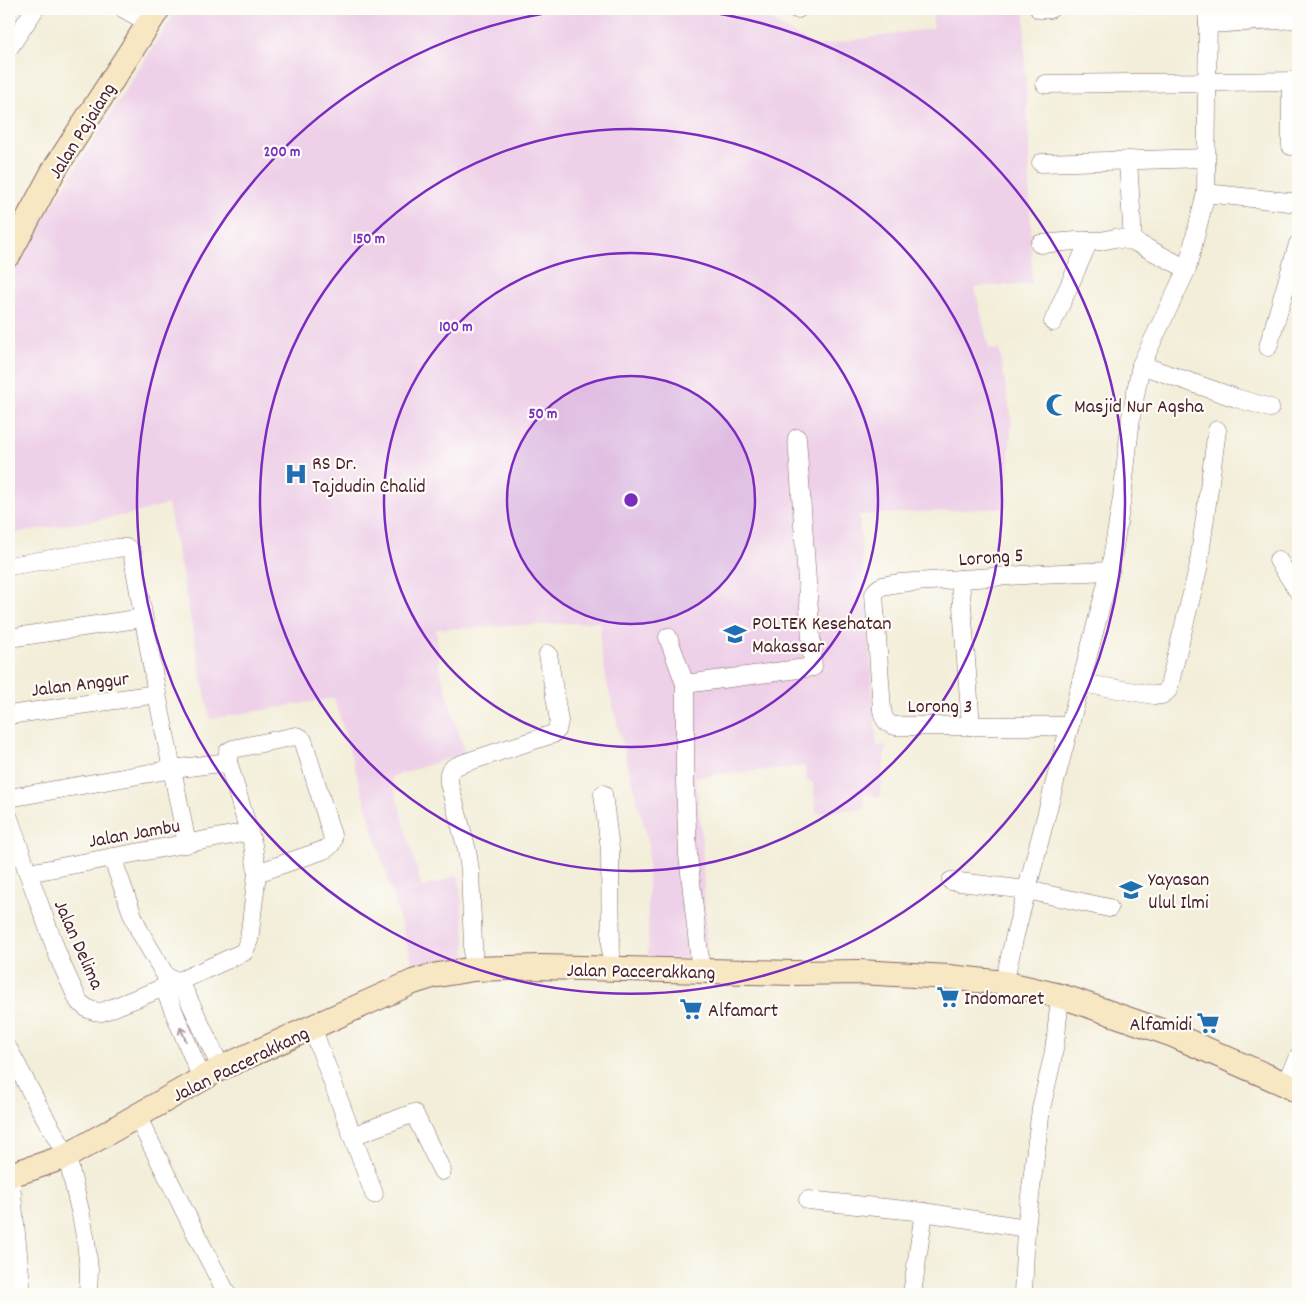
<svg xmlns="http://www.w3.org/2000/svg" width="1307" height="1303" font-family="Dekko,sans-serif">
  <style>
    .built { fill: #eed0e8 }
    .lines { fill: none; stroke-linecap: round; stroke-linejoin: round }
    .minor-casing { stroke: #856768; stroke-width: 19 }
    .secondary-casing { stroke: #856768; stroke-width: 26 }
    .minor { stroke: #fff; stroke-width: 18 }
    .secondary { stroke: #f8e7c3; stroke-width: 24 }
    .oneway { stroke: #ae9aa0 }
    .ring { fill: none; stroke: #7b2cbf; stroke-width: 2.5 }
    .labels { text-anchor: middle; stroke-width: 4.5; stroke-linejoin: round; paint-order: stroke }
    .street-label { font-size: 20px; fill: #4a1f2b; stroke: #fdfcf7 }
    .poi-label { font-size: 20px; fill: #4a1f2b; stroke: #fdfcf7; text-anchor: start }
    .centre { fill: #7b2cbf; stroke: #fdfcf7; stroke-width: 2.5 }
    .ring-label { font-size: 15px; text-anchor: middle; font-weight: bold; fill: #7b2cbf; stroke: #fdfcf7; stroke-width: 4.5; stroke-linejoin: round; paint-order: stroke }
  </style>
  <rect width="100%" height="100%" fill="#fdfcf7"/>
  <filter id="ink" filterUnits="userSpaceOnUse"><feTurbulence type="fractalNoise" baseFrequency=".02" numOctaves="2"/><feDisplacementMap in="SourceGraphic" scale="10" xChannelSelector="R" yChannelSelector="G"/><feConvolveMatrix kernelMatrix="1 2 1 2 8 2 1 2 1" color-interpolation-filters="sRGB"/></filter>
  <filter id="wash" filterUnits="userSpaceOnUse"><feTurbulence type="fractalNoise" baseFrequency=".0096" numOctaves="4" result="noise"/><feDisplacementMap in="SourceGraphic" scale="20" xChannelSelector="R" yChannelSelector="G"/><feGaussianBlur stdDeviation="1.12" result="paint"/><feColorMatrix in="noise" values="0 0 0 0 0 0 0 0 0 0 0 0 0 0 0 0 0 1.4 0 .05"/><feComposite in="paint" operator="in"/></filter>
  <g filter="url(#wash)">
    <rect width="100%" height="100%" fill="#f3eed9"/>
    <!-- built -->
    <path class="built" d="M177 9H691L764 12 779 25 815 46 934 28 931 9H1025V65L1029 148 1032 284 986 286 975 288 989 349 999 350 1012 421 1005 508 859 515 877 746 886 745 880 798 864 793 865 808 816 813 813 783 806 780 805 766 695 777 702 837 707 960 648 957V842L608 688 600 645 601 622 436 629 441 674 465 753 391 777 422 888 459 875 467 957 415 971 334 698 210 719 168 504 128 515 9 534V280L24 250Z"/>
  </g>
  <g filter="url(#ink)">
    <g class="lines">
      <defs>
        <g id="minor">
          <path d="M124 9 149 23"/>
          <path d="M796 9H798"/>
          <path d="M1039 9H1050"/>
          <path d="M1208 24 1298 19"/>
          <path d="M9 48 35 9"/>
          <path d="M1045 84 1298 81"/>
          <path d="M1291 146V81"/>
          <path d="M1128 160 1133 241"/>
          <path d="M1041 163 1206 158"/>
          <path d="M1206 193 1298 203"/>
          <path d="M1040 244 1076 241H1101L1115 238 1133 241 1187 269"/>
          <path d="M1053 322 1089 241"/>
          <path d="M1268 347 1298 244"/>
          <path d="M1141 365 1236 398 1270 408"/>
          <path d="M1278 560 1298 591"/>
          <path d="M9 566 117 548C124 547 128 547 132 552L157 694 187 844"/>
          <path d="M960 579 971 726"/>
          <path d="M668 637 685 684"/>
          <path d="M9 638 143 618"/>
          <path d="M1081 683 1154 695H1162L1168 690 1198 569 1217 430"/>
          <path d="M9 715 157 694"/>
          <path d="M1070 726H895C886 723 884 720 882 710L874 594C878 584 889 585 899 583L1039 574 1110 571"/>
          <path d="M603 794 610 849 611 969"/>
          <path d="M9 798 173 769 228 762V752L233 749 296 736C301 737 303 739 304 743L332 835C334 844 329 848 321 851L257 873"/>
          <path d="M9 818 28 873 61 963 79 1002 88 1009 94 1011 102 1012 180 981 244 952 249 940 257 873 255 858 253 845 228 762"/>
          <path d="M112 857 133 916 140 932 167 978"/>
          <path d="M28 873 248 832"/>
          <path d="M951 881 1027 890 1109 908"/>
          <path d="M473 969V945L470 871 467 850 449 783V773L454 767 464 763 553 734 557 730 559 721 548 654"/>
          <path d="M701 971 688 855 685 782V684L813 667 797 438"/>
          <path d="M1004 983 1015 935 1110 571 1122 498 1131 417 1141 365 1187 269 1206 193 1208 9"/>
          <path d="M312 1027 374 1194"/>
          <path d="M9 1050 38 1105 67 1156 81 1215 86 1242 89 1270 88 1294"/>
          <path d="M202 1079 164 988 167 978 180 981 221 1068"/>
          <path d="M1285 1084 1298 1057"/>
          <path d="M137 1116 203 1248 227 1294"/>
          <path d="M352 1136 414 1113 442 1171"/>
          <path d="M10 1174 21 1284"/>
          <path d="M808 1200 924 1212 1026 1228"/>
          <path d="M912 1294 924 1212"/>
          <path d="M1023 1294 1026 1228 1041 1109 1053 1056 1056 1036 1060 996"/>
        </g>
        <g id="secondary">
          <path d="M9 254 54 170 158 9"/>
          <path d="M9 1175 35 1167 67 1156 221 1068 413 982 432 976 473 969 540 967 794 973 859 972 949 977 1004 983 1060 996 1076 1001 1173 1035 1285 1084 1298 1091"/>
        </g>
      </defs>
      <!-- minor casing -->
      <use href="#minor" class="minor-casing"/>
      <!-- secondary casing -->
      <use href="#secondary" class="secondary-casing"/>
      <!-- minor -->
      <use href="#minor" class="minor"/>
      <!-- secondary -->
      <use href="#secondary" class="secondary"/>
    </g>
    <!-- one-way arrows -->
    <defs><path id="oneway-shaft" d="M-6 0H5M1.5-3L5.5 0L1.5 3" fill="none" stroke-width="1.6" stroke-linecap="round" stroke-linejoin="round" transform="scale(1.25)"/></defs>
    <use class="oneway" href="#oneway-shaft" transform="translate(183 1034) rotate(-113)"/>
  </g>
  <!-- distance rings -->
  <circle cx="631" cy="500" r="124" fill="#7b2cbf" fill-opacity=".12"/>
  <g class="ring">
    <circle cx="631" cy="500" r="124"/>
    <circle cx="631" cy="500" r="247"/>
    <circle cx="631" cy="500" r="371"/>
    <path d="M687 9A494 494 0 1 1 575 9"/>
  </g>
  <!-- icons -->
  <defs>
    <symbol id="mosque-bare" viewBox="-9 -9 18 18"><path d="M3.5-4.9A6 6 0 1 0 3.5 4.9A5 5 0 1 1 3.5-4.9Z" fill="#1f6fb2" stroke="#fdfcf7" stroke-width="2.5" paint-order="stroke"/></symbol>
    <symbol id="hospital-bare" viewBox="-9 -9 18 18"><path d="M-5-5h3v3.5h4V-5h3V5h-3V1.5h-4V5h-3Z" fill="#1f6fb2" stroke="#fdfcf7" stroke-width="2.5" paint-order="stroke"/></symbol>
    <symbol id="university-bare" viewBox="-9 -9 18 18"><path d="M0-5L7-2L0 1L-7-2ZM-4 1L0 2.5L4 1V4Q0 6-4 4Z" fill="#1f6fb2" stroke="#fdfcf7" stroke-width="2.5" paint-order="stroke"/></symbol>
    <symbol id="school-bare" viewBox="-9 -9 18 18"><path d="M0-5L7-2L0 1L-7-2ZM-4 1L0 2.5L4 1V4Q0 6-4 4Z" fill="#1f6fb2" stroke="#fdfcf7" stroke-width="2.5" paint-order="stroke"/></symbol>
    <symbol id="supermarket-bare" viewBox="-9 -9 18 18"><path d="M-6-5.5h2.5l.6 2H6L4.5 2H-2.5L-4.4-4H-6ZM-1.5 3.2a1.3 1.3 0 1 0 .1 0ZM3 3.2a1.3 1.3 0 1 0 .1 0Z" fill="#1f6fb2" stroke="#fdfcf7" stroke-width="2.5" paint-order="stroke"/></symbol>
  </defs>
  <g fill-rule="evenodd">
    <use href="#mosque-bare" x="1041" y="389" width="32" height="32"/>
    <use href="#hospital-bare" x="280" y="458" width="32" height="32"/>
    <use href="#university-bare" x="719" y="618" width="32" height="32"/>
    <use href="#school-bare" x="1115" y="874" width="32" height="32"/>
    <use href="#supermarket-bare" x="932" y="981" width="32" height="32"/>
    <use href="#supermarket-bare" x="675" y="993" width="32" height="32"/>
    <use href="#supermarket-bare" x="1192" y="1007" width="32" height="32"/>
  </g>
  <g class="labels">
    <!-- street labels -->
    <g class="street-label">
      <text transform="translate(81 130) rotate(-58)" y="7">Jalan Pajaiang</text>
      <text transform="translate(991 556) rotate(-4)" y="7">Lorong 5</text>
      <text transform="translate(80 683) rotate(-7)" y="7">Jalan Anggur</text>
      <text x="940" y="712">Lorong 3</text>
      <text transform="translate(134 832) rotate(-10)" y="7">Jalan Jambu</text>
      <text transform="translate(80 944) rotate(66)" y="7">Jalan Delima</text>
      <text transform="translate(641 970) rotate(1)" y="7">Jalan Paccerakkang</text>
      <text transform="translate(240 1063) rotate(-26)" y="7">Jalan Paccerakkang</text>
    </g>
    <!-- poi labels -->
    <g class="poi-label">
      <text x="1074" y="412">Masjid Nur Aqsha</text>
      <text x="312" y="469">RS Dr.<tspan x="312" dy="23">Tajdudin Chalid</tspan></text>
      <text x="752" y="629">POLTEK Kesehatan<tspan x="752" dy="23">Makassar</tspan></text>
      <text x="1148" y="885">Yayasan<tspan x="1148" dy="23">Ulul Ilmi</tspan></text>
      <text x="964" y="1004">Indomaret</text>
      <text x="708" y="1016">Alfamart</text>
      <text x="1192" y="1030" text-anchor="end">Alfamidi</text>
    </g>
  </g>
  <circle cx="631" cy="500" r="8" class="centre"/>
  <g class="ring-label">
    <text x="282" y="156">200 m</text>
    <text x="369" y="243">150 m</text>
    <text x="456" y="331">100 m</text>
    <text x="543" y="418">50 m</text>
  </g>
  <!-- margin -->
  <rect width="1307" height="1303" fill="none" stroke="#fdfcf7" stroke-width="30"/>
</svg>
